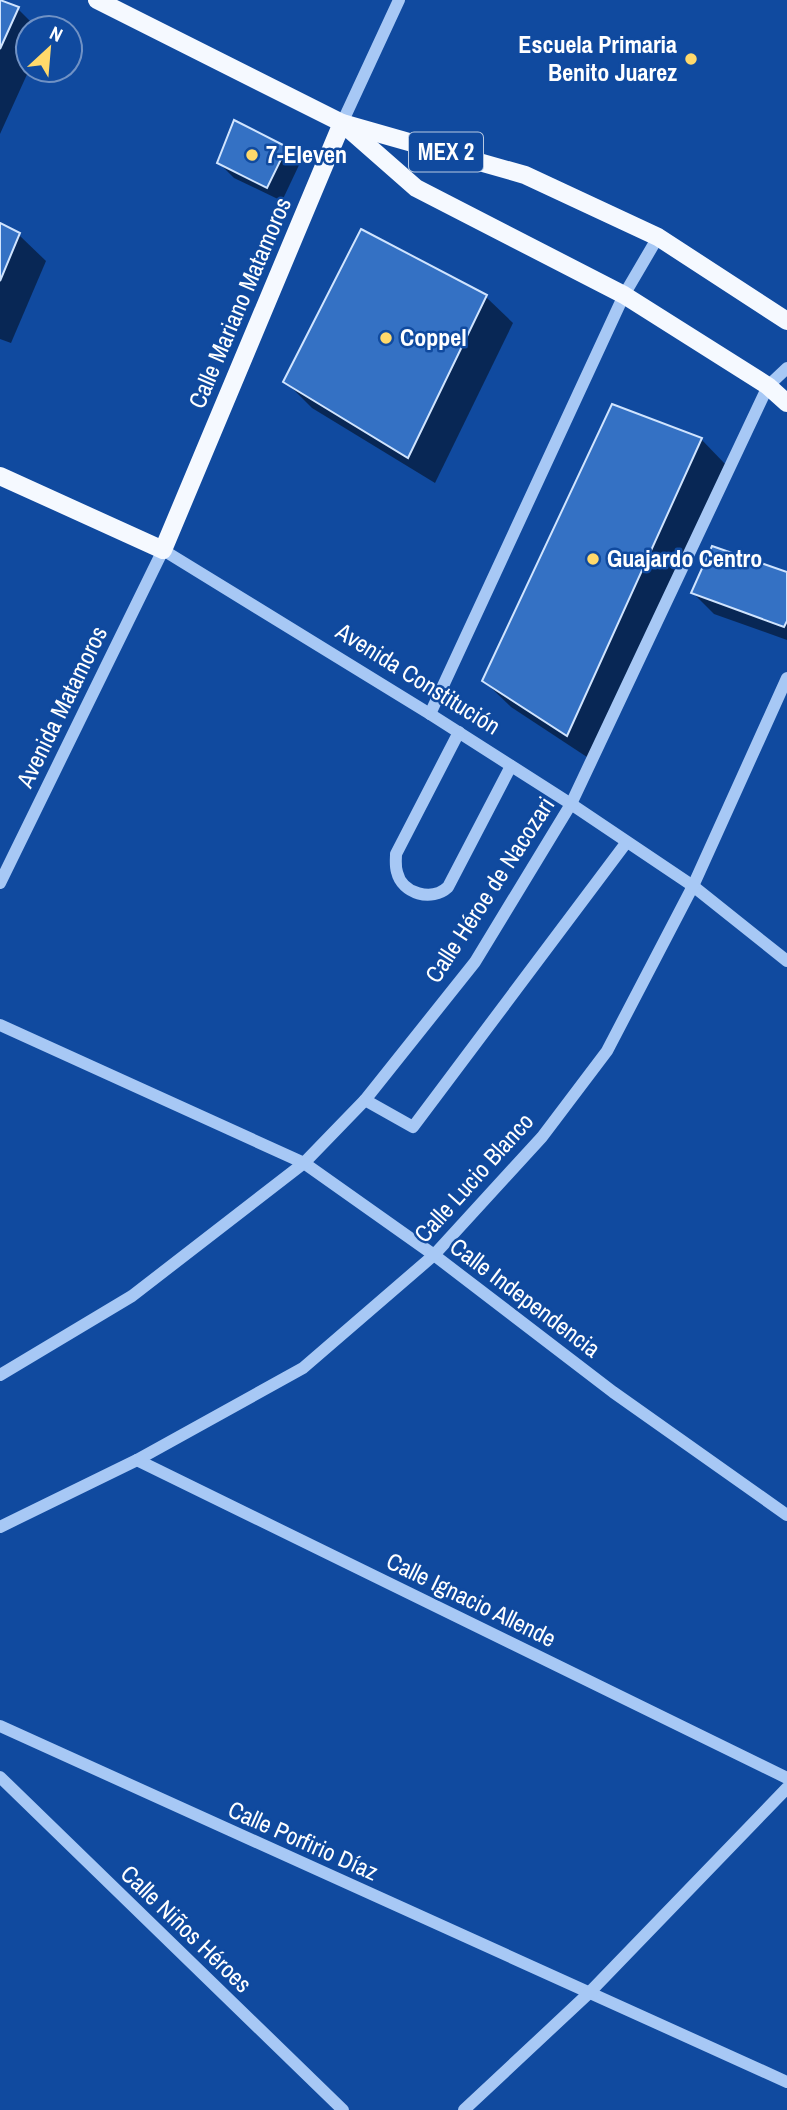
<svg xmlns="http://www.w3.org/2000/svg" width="787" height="2110" font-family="'Archivo Narrow',sans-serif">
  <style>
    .shadow { fill: #0007 }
    .building { fill: #3471c4; stroke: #d0e4fe; stroke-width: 2 }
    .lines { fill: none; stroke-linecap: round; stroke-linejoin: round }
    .minor { stroke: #a7c8f5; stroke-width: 12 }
    .major { stroke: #f5f9ff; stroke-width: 18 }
    .poi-dot { fill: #ffd96b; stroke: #104a9f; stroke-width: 2.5 }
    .labels { text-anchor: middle; stroke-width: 5; stroke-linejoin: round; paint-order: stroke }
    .shield { fill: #104a9f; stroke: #b7c9e2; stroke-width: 2 }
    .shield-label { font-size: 23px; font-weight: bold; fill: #fff }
    .poi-label { font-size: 24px; font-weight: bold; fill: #fff; stroke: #104a9f; text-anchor: start }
    .street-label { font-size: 24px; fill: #fff; stroke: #104a9f }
  </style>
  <rect width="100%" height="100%" fill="#104a9f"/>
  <!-- shadow -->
  <g class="shadow">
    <path d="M0 1 18 9 37 28H28L29 70 0 134Z"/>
    <path d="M286 148 300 163 282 201 234 178 219 163Z"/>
    <path d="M0 225 19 235 46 261 11 343 0 339Z"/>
    <path d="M361 231 486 297 513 323 435 483 312 408 285 381Z"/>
    <path d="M701 439 727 466 593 761 511 707 484 681Z"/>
    <path d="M787 574V640L714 614 693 593Z"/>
  </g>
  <!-- building -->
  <g class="building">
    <path d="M0 0 19 7 0 49Z"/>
    <path d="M234 120 287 147 267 188 217 163Z"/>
    <path d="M0 223 20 233 0 281Z"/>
    <path d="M361 229 487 295 408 458 283 382Z"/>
    <path d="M612 404 702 438 567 736 482 681Z"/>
    <path d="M712 546 787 572V621L784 627 691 593Z"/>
  </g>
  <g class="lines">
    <!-- minor -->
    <g class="minor">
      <path d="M342 123 399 0"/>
      <path d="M430 714 624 295 658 237"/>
      <path d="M459 732 396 854C396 859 395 866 397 872 402 894 432 902 448 887L511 766"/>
      <path d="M0 883 163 550 430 714 571 804 693 886 787 961"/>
      <path d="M0 1025 304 1163 434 1255 613 1392 787 1515"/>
      <path d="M365 1100 413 1127 626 843"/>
      <path d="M0 1375 132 1296 304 1163 365 1100 475 962 571 804 768 386 787 368"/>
      <path d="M137 1460 787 1778"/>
      <path d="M0 1527 137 1460 303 1368 434 1255 542 1137 607 1051 693 886 787 678"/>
      <path d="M0 1726 787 2082"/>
      <path d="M0 1777 343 2110"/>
      <path d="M464 2110 589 1993 787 1788"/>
    </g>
    <!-- major -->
    <g class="major">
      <path d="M97 0 342 123 525 175 658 237 787 321"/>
      <path d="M0 476 163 550 342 123 416 188 624 295 768 386 787 403"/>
    </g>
  </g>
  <!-- markers -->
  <g class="poi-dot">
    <circle cx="691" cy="59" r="7"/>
    <circle cx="252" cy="155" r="7"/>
    <circle cx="386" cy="338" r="7"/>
    <circle cx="593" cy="559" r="7"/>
  </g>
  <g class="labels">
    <!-- shield labels -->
    <rect class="shield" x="409" y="132.5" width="74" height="39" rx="5"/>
    <g class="shield-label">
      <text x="446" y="160">MEX 2</text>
    </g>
    <!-- poi labels -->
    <g class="poi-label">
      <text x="677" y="53" text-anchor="end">Escuela Primaria<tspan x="677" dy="28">Benito Juarez</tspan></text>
      <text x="266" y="163">7-Eleven</text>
      <text x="400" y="346">Coppel</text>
      <text x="607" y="567">Guajardo Centro</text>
    </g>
    <!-- street labels -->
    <g class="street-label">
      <text transform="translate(240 303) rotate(-67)" y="8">Calle Mariano Matamoros</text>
      <text transform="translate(418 679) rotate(32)" y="8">Avenida Constitución</text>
      <text transform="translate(62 707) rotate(-64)" y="8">Avenida Matamoros</text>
      <text transform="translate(490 890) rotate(-57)" y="8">Calle Héroe de Nacozari</text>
      <text transform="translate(474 1178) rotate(-48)" y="8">Calle Lucio Blanco</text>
      <text transform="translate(525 1298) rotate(37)" y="8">Calle Independencia</text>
      <text transform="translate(471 1600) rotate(26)" y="8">Calle Ignacio Allende</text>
      <text transform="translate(303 1841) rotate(24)" y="8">Calle Porfirio Díaz</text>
      <text transform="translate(186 1929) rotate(44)" y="8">Calle Niños Héroes</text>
    </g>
  </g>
  <!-- north arrow -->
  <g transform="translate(49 49) rotate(26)"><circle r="33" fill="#104a9f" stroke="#7092c5" stroke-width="2"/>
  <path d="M0-5L12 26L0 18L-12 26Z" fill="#ffd96b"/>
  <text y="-10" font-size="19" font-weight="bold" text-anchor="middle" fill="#ffffff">N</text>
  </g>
</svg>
